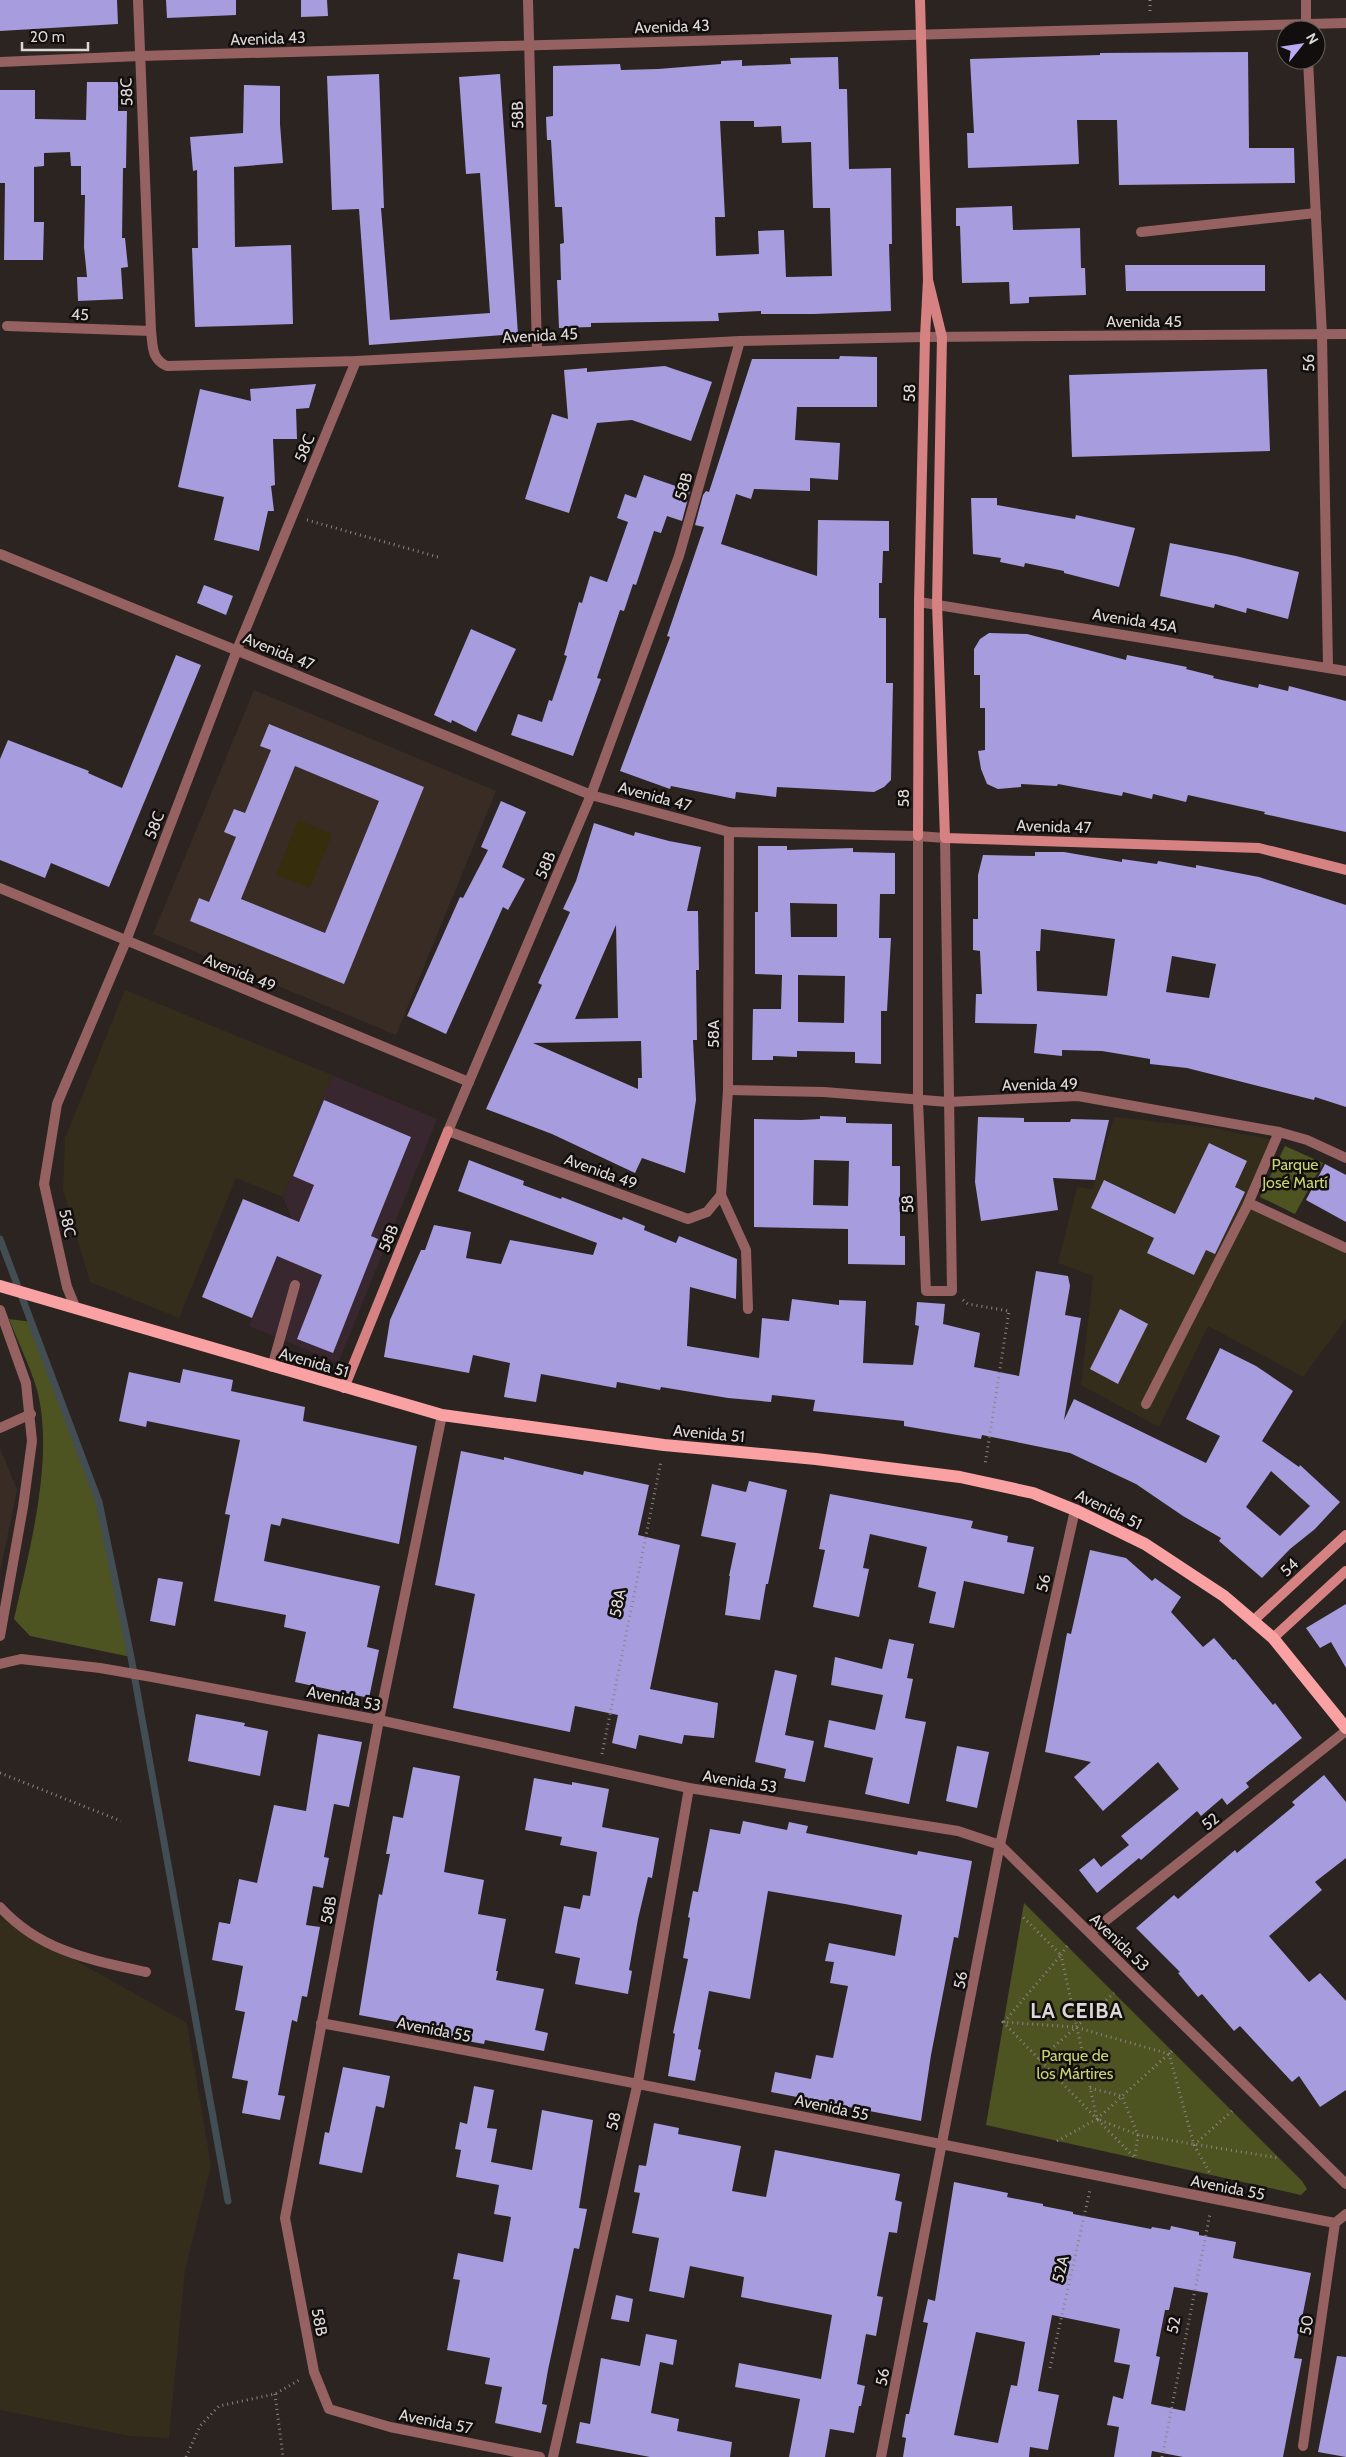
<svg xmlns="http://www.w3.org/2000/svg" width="1346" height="2457" font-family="Cabin,sans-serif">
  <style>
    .built { fill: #392c25 }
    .industrial { fill: #342d1c }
    .medical { fill: #39272f }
    .green { fill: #4e5322 }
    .sand { fill: #352d0c }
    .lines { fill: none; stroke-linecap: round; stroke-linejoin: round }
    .stream { stroke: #424d54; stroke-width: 7 }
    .building { fill: #a69cde; fill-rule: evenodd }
    .path { stroke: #8b8582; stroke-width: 3; stroke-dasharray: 1 4; stroke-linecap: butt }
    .lane { stroke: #966161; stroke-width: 10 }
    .street { stroke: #966161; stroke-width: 10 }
    .secondary { stroke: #d68182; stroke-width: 10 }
    .primary { stroke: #faa2a3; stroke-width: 12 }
    .labels { text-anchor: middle; stroke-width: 5; stroke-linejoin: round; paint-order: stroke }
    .street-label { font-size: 16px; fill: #ddd8d5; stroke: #120e0d }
    .park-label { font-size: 16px; fill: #c9d470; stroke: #120e0d }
    .district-label { font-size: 21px; font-weight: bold; letter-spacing: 1px; fill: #ddd8d5; stroke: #120e0d }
  </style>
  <rect width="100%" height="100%" fill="#2c2420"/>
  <!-- built -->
  <g class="built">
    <path d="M254 690 496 791 396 1035 153 934Z"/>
    <path d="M0 1448 17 1490 0 1572Z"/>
  </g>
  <!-- industrial -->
  <g class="industrial">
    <path d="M125 990 332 1075 283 1197 236 1178 179 1318 90 1282 63 1189 65 1138Z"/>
    <path d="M1114 1117 1213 1128 1278 1141 1255 1201 1346 1248V1319L1303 1377 1208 1326 1159 1427 1081 1385 1093 1276 1058 1263 1077 1187 1092 1189Z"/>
    <path d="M0 1918 187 2023 211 2166 185 2270 169 2438 130 2436 0 2410Z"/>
  </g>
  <!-- medical -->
  <path class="medical" d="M332 1075 437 1119 338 1363 249 1326 292 1219 283 1197Z"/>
  <!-- green -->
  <g class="green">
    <path d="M1285 1146 1323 1163 1295 1214 1260 1197Z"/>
    <path d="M9 1319 32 1322 99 1502 131 1657 30 1636 14 1619C29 1552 55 1457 37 1390 30 1366 18 1342 9 1319Z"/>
    <path d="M1024 1903 1302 2181 1307 2189 1301 2195 986 2125Z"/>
  </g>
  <!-- sand -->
  <path class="sand" d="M298 820 332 834 310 888 276 875Z"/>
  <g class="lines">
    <!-- stream -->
    <path class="stream" d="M0 1239 99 1502 131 1657 228 2201"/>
  </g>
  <!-- building -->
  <g class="building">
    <path d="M0 0H117L118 24 0 31Z"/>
    <path d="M166 0H236V15L167 18Z"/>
    <path d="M301 0H327L328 16 301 17Z"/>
    <path d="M1248 52 1249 148H1294L1295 183 1119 185 1117 120H1077L1079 164 968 168 967 133H974L970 59 1100 55V53Z"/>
    <path d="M838 57 839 89H847L849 169 891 168 892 244H889L891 311 814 314H761V311L718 313 719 321 591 323V327L559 328 557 280H561L560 244 564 243 562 207H555L551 140H547L546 117 553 116V66L620 64 621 70 658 69 721 64V61L742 60V66L791 64 790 58ZM720 121H754V127L781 126 782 143 811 142 813 208H830L832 276 786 277 784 230 758 231 759 254 716 256 715 217H725Z"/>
    <path d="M379 74 384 208H381L390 320 490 313 480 173 466 174 459 77 500 74 518 334 369 345 359 209 332 210 327 76Z"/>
    <path d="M87 82H118V111H127L126 168H123L122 238H125L128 267 121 268 123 299 78 301 77 277H87L84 247 85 195H81V166H71L70 152 44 153V166L34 167V222H44L43 260H4L5 183H0V90H35V119L86 120Z"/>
    <path d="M244 85 280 86V124L283 163 234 167 235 247 291 245 293 324 195 327 192 248H198L197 170 193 171 190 137 243 133Z"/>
    <path d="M1012 206 1013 230 1080 228 1081 268H1085L1086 295 1029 297V303L1010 304 1009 282 962 283 960 226H956V208Z"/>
    <path d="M1125 265H1265V291H1126Z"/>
    <path d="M840 356 877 357V407H797L795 440 840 443 838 480 810 478V491L754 489 751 499 736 494 721 544 817 576 818 520 889 521V551H883L882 583H879V618H886V683H893L891 780 884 787 874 792 777 787 776 797 736 792 735 799 671 786 670 789 620 771 670 637 667 636 704 527 695 525 703 495 706 491 709 492 752 359H839Z"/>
    <path d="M665 366 712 382 691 441 632 420 597 423 569 513 525 499 552 414 568 419 564 370 587 368V372Z"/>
    <path d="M1267 369 1270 451 1072 457 1069 375Z"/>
    <path d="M316 384 309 408 296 409 297 439H273L275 485 271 486 274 511H268L259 551 214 540 224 497 178 487 200 389 251 401 250 389Z"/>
    <path d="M644 475 690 491 682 521 667 516 661 533 654 531 636 585 633 584 624 611 620 610 597 678 601 679 573 756 511 735 518 714 542 722 549 700 552 701 567 656 564 655 579 602 582 603 590 576 607 582 628 522 617 518 625 494 636 498Z"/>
    <path d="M971 498H997V505L1075 519 1076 515 1135 528 1119 587 1064 573V571L1025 563 1024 567 1000 562 1001 558 973 554Z"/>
    <path d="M1170 543 1236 556 1299 572 1288 619 1247 608 1246 613 1215 604 1214 608 1160 596Z"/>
    <path d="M204 585 233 596 226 615 197 603Z"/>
    <path d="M471 629 516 649 476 732 452 720 451 723 434 715Z"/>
    <path d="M989 633 1027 634 1126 660 1127 655 1187 667 1186 669 1214 676 1213 678 1258 688 1259 684 1288 691 1289 686 1346 701V832L1264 814 1265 812 1188 795 1186 802 1153 794 1152 799 1123 792 1122 796 1058 784 1057 786 1021 784V787L998 789 987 784 981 769 978 751 985 750V708H980V675H974V649L980 639Z"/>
    <path d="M176 655 201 665 109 887 51 863 45 878 0 860V759L8 740 89 771 88 773 122 788Z"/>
    <path d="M269 724 424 787 344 984 190 921 199 898 209 902 236 837 224 832 234 809 245 813 271 750 260 746ZM295 766 379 801 325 933 241 899Z"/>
    <path d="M501 801 526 812 502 867 525 879 508 910 503 907 446 1034 407 1016 460 897 463 898 488 850 481 847Z"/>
    <path d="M594 823 634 836 635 832 669 841 701 847 687 911H698L699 970H696L697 1040H693L696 1100 685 1173 642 1158 635 1173 552 1134 486 1109 542 985 538 983 570 912 563 909 576 881ZM616 925 618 1018 575 1019ZM641 1041 642 1078H638V1089L533 1043Z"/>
    <path d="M758 846H787V850L853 848V852L895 853V894H880L879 938H891L887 1011H881V1064L855 1063V1052L797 1051V1057L773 1056V1060H752L753 1009H781L782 975 755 974V912H758ZM790 903 837 904V937H791ZM798 975 845 976 844 1023 798 1022Z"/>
    <path d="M1035 852H1064L1122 862V859L1157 864 1158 861 1196 868V865L1259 877 1346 905V1107L1315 1097 1314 1100 1187 1068 1150 1064V1059L1102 1051 1062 1050V1056L1034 1053 1037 1024 975 1023 976 994H982L980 951 973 950V919H978V875L983 855 1035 856ZM1041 929 1115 939 1107 996 1037 991 1036 951H1040ZM1172 956 1216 964 1209 998 1166 992Z"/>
    <path d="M324 1100 411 1137 371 1236 378 1239 333 1353 297 1339 322 1275 277 1256 252 1318 202 1297 243 1199 299 1222 314 1185 293 1176Z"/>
    <path d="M820 1116 846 1117V1123L892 1124V1166H900V1236H905V1265L848 1264V1229L754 1227V1119L801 1120 820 1119ZM814 1160 849 1161 848 1206 813 1205Z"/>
    <path d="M978 1117 1024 1118V1122H1070L1071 1119 1109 1120 1095 1180 1053 1178 1058 1210 981 1221 975 1182Z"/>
    <path d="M1209 1143 1247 1161 1235 1187 1245 1192 1215 1254 1206 1250 1194 1275 1147 1253 1154 1238 1091 1208 1104 1180 1175 1214Z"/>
    <path d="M469 1160 524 1181 523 1185 561 1199 562 1197 622 1220 623 1217 645 1226 644 1230 676 1243 679 1236 737 1259 736 1299 690 1287 687 1346 759 1358 762 1318 789 1321 792 1299 839 1305V1300L866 1301 863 1363 913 1365 919 1326 915 1325 917 1302 945 1304 943 1324 980 1333 974 1367 1019 1376 1036 1271 1068 1276 1070 1286 1065 1315 1081 1318 1064 1420 1074 1399 1206 1463 1220 1436 1186 1419 1220 1348 1256 1366 1293 1391 1262 1441 1299 1467 1300 1465 1340 1502 1315 1529 1290 1549 1262 1578 1219 1541 1221 1538 1183 1516 1136 1484 1070 1453 982 1435 981 1439 904 1426V1421L813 1411 815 1400 772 1395 771 1402 728 1398 661 1387 660 1390 617 1382 616 1388 541 1374 536 1402 504 1397 510 1363 473 1355 469 1373 384 1357 390 1320 421 1250H425L434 1225 471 1232 466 1258 501 1264 510 1240 593 1255 597 1243 458 1191ZM1271 1471 1310 1506 1280 1536 1246 1507Z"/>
    <path d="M1325 1164 1346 1175V1222L1306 1200Z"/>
    <path d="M1120 1309 1148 1324 1118 1384 1090 1369Z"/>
    <path d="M183 1369 233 1380 231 1391 305 1407 303 1421 417 1446 399 1544 282 1518 280 1526 271 1524 264 1561 380 1586 367 1647 379 1650 369 1698 295 1682 306 1632 284 1627 286 1615 214 1601 230 1515 225 1514 240 1440 147 1421 146 1427 119 1421 129 1372 180 1383Z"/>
    <path d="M461 1451 504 1460V1457L583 1475 584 1471 649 1485 638 1535 680 1545 650 1689 718 1703 714 1738 684 1735 682 1744 639 1735 636 1749 612 1743 618 1715 575 1706 570 1732 453 1708 475 1594 435 1585Z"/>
    <path d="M749 1481 787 1490 768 1584H766L760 1620 725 1615 730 1576H729L736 1543 701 1536 712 1484 746 1492Z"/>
    <path d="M830 1494 973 1521 971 1528 1008 1536 1007 1542 1034 1547 1024 1594 964 1581 954 1628 929 1623 936 1592 918 1587 927 1547 870 1534 863 1568 869 1569 859 1617 813 1607 825 1550 819 1549Z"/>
    <path d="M1090 1550 1126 1558 1152 1581 1155 1578 1181 1597 1171 1612 1203 1647 1214 1638 1233 1660 1235 1659 1273 1705 1275 1703 1302 1738 1246 1783 1249 1787 1227 1805 1222 1798 1201 1816 1197 1811 1141 1860 1139 1858 1097 1893 1079 1870 1094 1858 1101 1867 1129 1845 1121 1836 1179 1789 1158 1762 1103 1811 1074 1777 1091 1762 1045 1752 1067 1633 1071 1634Z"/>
    <path d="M158 1578 183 1582 175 1626 150 1621Z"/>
    <path d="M1346 1604V1668L1331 1642 1320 1648 1306 1628Z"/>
    <path d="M889 1639 914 1644 907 1678 913 1679 905 1718 926 1722 909 1804 865 1794 873 1758 824 1747 829 1720 875 1730 883 1695 831 1685 835 1657 882 1669Z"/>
    <path d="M775 1670 797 1675 785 1735 814 1741 805 1782 784 1778 786 1769 755 1762Z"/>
    <path d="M196 1714 245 1723 244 1726 268 1731 260 1776 188 1761Z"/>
    <path d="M318 1734 362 1742 349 1807 334 1804 324 1857 329 1858 323 1888 313 1886 306 1925 320 1927 307 1997 302 1996 297 2022 292 2020 278 2095 285 2096 280 2120 242 2113 248 2081 232 2078 245 2012 235 2010 243 1966 212 1960 219 1922 230 1924 239 1879 257 1883 274 1805 306 1811Z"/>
    <path d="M957 1746 989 1752 977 1808 946 1801Z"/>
    <path d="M413 1767 460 1776 444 1872 484 1880 478 1914 506 1919 496 1971H498L496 1980 544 1989 535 2030 548 2033 544 2051 485 2040 484 2044 433 2035 434 2029 359 2015 374 1923 379 1894 382 1895 390 1854H386L393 1816 403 1818Z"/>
    <path d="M1324 1775 1346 1802V1858L1315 1882 1322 1890 1269 1936 1309 1982 1320 1973 1346 2001V2090L1320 2107 1299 2076 1292 2082 1240 2026 1234 2031 1202 1994 1198 1997 1178 1973 1180 1972 1136 1928 1174 1895 1178 1899 1235 1850 1237 1853 1295 1805 1292 1802Z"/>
    <path d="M534 1778 572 1785V1782L609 1789 602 1827 659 1838 652 1878 648 1877 638 1919 629 1970 632 1971 628 1994 575 1984 580 1958 555 1953 564 1906 580 1909 583 1895 590 1896 597 1852 560 1845 562 1837 525 1830Z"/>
    <path d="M743 1821 787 1830 789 1822 808 1826 806 1833 917 1855 918 1851 972 1861 958 1938 954 1937 931 2055 921 2121 771 2092 775 2072 811 2079 816 2055 833 2058 848 1986 830 1983 834 1962 825 1961 829 1943 895 1956 902 1915 845 1904 768 1891 750 1999 709 1991 698 2049 701 2050 695 2081 668 2076 675 2034 673 2033 688 1959 683 1958 690 1918 688 1917 693 1891 698 1892 710 1829 740 1834Z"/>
    <path d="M343 2067 390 2076 384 2108 376 2106 362 2173 319 2164 325 2132 329 2133Z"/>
    <path d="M474 2086 494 2090 487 2128 497 2129 491 2162 532 2170 542 2110 593 2120 579 2208 587 2209 579 2249 574 2248 548 2370 542 2404 547 2405 541 2433 495 2423 502 2387 485 2384 490 2358 447 2350 460 2280 453 2279 458 2253 503 2262 511 2217 494 2214 499 2185 456 2177 461 2150 455 2149 460 2122 467 2124Z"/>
    <path d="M654 2123 679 2128 678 2134 741 2146 732 2191 766 2197 775 2150 900 2174 895 2200 902 2202 897 2233 889 2232 877 2296 883 2297 876 2336 866 2334 857 2384 865 2386 861 2406H859L854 2433 830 2429 825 2457H789L800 2399 735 2387 739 2363 821 2379 832 2315 741 2297 744 2277 690 2266 684 2298 649 2291 659 2238 632 2233 640 2193 634 2192 639 2165 646 2166Z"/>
    <path d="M954 2182 1008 2193 1007 2197 1043 2204V2206L1073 2212V2214L1151 2229 1152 2227 1170 2230 1171 2226 1199 2232V2235L1236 2242 1233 2258 1311 2273 1294 2358 1302 2359 1283 2457H1183L1152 2451 1151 2457H1114L1119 2427 1107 2425 1113 2396 1123 2399 1130 2365 1114 2362 1120 2329 1052 2315 1038 2391 1059 2395 1048 2450 1030 2447 1029 2457H903L906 2438 902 2437 906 2414H909L928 2323 923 2322 928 2299 935 2301ZM1174 2287 1208 2293 1185 2411 1151 2404 1160 2357 1156 2356 1165 2310H1169ZM976 2332 1025 2342 1017 2386 1011 2385 998 2443 954 2435Z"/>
    <path d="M616 2295 633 2299 629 2322 611 2319Z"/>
    <path d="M646 2334 677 2340 673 2365 660 2362 651 2413 679 2419 677 2431 732 2442 730 2457H650L576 2443 580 2422 590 2424 601 2358 640 2366Z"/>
    <path d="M1337 2356 1346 2357V2457L1318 2452Z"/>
  </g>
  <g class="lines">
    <!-- path -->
    <g class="path">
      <path d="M1150 0V14"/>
      <path d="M307 520 438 557"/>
      <path d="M963 1300 968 1304 1009 1311 985 1465"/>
      <path d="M602 1754 661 1461"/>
      <path d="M0 1773 121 1821"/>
      <path d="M1067 1946 1061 1955 1097 2119 1135 2158"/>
      <path d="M1004 2022 1061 1955 1021 1915"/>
      <path d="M1039 2060 1114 1993"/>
      <path d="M1090 2088 1122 2096 1138 2135 1135 2157"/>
      <path d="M1097 2119 1172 2051"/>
      <path d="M1100 2120 1138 2135 1279 2158"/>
      <path d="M1057 2141 1097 2119 1003 2022 1075 2027 1169 2054 1194 2145 1211 2175"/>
      <path d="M1194 2145 1232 2111"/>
      <path d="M1050 2368 1090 2190"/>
      <path d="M275 2394 283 2457"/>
      <path d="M186 2457 200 2426 219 2406 275 2394 301 2379"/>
      <path d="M1162 2457 1210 2214"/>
    </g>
    <!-- lane -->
    <g class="lane">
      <path d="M1141 232 1316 213"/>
      <path d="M7 326 151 331"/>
      <path d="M721 1195 746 1250 748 1309"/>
      <path d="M1249 1203 1346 1248"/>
      <path d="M272 1367 295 1285"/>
      <path d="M1146 1404 1247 1206 1279 1132"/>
      <path d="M0 1428 31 1414"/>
    </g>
    <!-- street -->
    <g class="street">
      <path d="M138 0 151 331C153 346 151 359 167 366L356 361 740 341 925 337 1346 334"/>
      <path d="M528 0 537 350"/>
      <path d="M1306 0V29"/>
      <path d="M1308 60 1322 335 1328 667"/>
      <path d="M0 62 140 56 1346 23"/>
      <path d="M0 554 591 795 729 832 918 836 945 838 952 1291H926L918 1101V836"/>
      <path d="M919 602 1346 671"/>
      <path d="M729 832 728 1090 721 1195 707 1212 688 1219 448 1131 591 795 679 556 740 341"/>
      <path d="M0 888 469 1082"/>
      <path d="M728 1090 824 1092 948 1102 1078 1096 1279 1132 1307 1140 1346 1158"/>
      <path d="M76 1309 67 1287 44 1184 57 1104 126 941 237 650 356 361"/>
      <path d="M0 1310 26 1383 32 1441 23 1507 0 1636"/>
      <path d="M442 1415 379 1720 285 2218 314 2372 329 2409 390 2427 540 2457"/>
      <path d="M0 1664 21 1659 100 1668 152 1677 379 1720 689 1788 958 1831 1000 1845 1346 2184"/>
      <path d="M0 1907C40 1951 91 1960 146 1972"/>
      <path d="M1090 1933 1346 1731"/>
      <path d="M321 2023C660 2086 997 2156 1335 2223"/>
      <path d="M1303 2446 1335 2223 1346 2214"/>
      <path d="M553 2457 638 2082 689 1788"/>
      <path d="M881 2457 999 1849 1075 1510"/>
    </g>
    <!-- secondary -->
    <g class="secondary">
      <path d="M928 280 942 337 937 603 945 838 1259 848 1346 870"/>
      <path d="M918 836 919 602 925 337 928 280 920 0"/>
      <path d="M344 1388 448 1131"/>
      <path d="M1253 1621 1346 1535"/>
      <path d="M1273 1638 1346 1571"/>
    </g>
    <!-- primary -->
    <path class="primary" d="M0 1286 442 1415 664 1445 816 1459 960 1477 1033 1493 1075 1510 1145 1544 1224 1596 1273 1638 1346 1728"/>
  </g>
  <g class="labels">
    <!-- street labels -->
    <g class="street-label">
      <text transform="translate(672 26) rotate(-2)" y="6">Avenida 43</text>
      <text transform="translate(268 38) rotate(-2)" y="6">Avenida 43</text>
      <text transform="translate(126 92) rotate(-92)" y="6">58C</text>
      <text transform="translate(517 115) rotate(-91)" y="6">58B</text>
      <text transform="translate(80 314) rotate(2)" y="6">45</text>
      <text x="1144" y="327">Avenida 45</text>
      <text transform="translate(540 335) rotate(-3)" y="6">Avenida 45</text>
      <text transform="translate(1308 363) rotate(-91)" y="6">56</text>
      <text transform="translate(909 393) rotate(-89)" y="6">58</text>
      <text transform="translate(304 448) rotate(-68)" y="6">58C</text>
      <text transform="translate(683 486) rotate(-74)" y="6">58B</text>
      <text transform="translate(1135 620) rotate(9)" y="6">Avenida 45A</text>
      <text transform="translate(279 651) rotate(22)" y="6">Avenida 47</text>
      <text transform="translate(655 796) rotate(15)" y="6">Avenida 47</text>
      <text transform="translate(903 798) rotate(-90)" y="6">58</text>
      <text transform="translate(154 825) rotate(-69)" y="6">58C</text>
      <text transform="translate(1054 826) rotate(2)" y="6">Avenida 47</text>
      <text transform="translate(545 865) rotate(-67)" y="6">58B</text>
      <text transform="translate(240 972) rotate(22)" y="6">Avenida 49</text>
      <text transform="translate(713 1034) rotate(-90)" y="6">58A</text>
      <text transform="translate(1040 1084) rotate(-1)" y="6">Avenida 49</text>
      <text transform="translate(601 1171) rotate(20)" y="6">Avenida 49</text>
      <text transform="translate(907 1204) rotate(-93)" y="6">58</text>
      <text transform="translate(68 1223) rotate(77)" y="6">58C</text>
      <text transform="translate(388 1238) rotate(-68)" y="6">58B</text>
      <text transform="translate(314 1362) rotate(16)" y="6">Avenida 51</text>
      <text transform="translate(709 1433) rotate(5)" y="6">Avenida 51</text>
      <text transform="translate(1109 1509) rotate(26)" y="6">Avenida 51</text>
      <text transform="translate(1289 1567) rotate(-43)" y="6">54</text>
      <text transform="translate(1043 1583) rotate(-77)" y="6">56</text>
      <text transform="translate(617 1603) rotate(-79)" y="6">58A</text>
      <text transform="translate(344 1698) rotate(11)" y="6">Avenida 53</text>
      <text transform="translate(740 1781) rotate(9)" y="6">Avenida 53</text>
      <text transform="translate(1210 1821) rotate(-38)" y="6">52</text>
      <text transform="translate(328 1910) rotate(-79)" y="6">58B</text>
      <text transform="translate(1120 1942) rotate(44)" y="6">Avenida 53</text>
      <text transform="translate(960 1980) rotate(-79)" y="6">56</text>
      <text transform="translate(434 2029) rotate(11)" y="6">Avenida 55</text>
      <text transform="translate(832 2107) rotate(12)" y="6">Avenida 55</text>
      <text transform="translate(613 2121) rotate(-77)" y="6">58</text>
      <text transform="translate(1228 2187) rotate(11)" y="6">Avenida 55</text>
      <text transform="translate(1060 2269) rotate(-77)" y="6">52A</text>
      <text transform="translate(320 2322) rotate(79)" y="6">58B</text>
      <text transform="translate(1173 2325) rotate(-79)" y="6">52</text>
      <text transform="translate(1306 2325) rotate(-82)" y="6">50</text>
      <text transform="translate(882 2377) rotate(-79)" y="6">56</text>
      <text transform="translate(436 2421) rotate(11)" y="6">Avenida 57</text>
    </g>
    <!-- park labels -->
    <g class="park-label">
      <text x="1295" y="1170">Parque<tspan x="1295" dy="18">José Martí</tspan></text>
      <text x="1075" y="2061">Parque de<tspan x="1075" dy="18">los Mártires</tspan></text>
    </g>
    <!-- district labels -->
    <g class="district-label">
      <text x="1077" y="2018">LA CEIBA</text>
    </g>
  </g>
  <!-- north arrow -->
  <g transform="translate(1301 45) rotate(60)"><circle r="24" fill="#120e0d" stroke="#635f5d"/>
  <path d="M0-4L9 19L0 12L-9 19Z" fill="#baaaf6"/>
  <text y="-8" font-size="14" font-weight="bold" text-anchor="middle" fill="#ddd8d5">N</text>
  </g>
  <!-- scale -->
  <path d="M22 42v8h66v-8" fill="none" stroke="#ddd8d5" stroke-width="2.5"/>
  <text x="30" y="42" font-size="15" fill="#ddd8d5" stroke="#120e0d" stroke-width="4" paint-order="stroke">20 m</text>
</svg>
